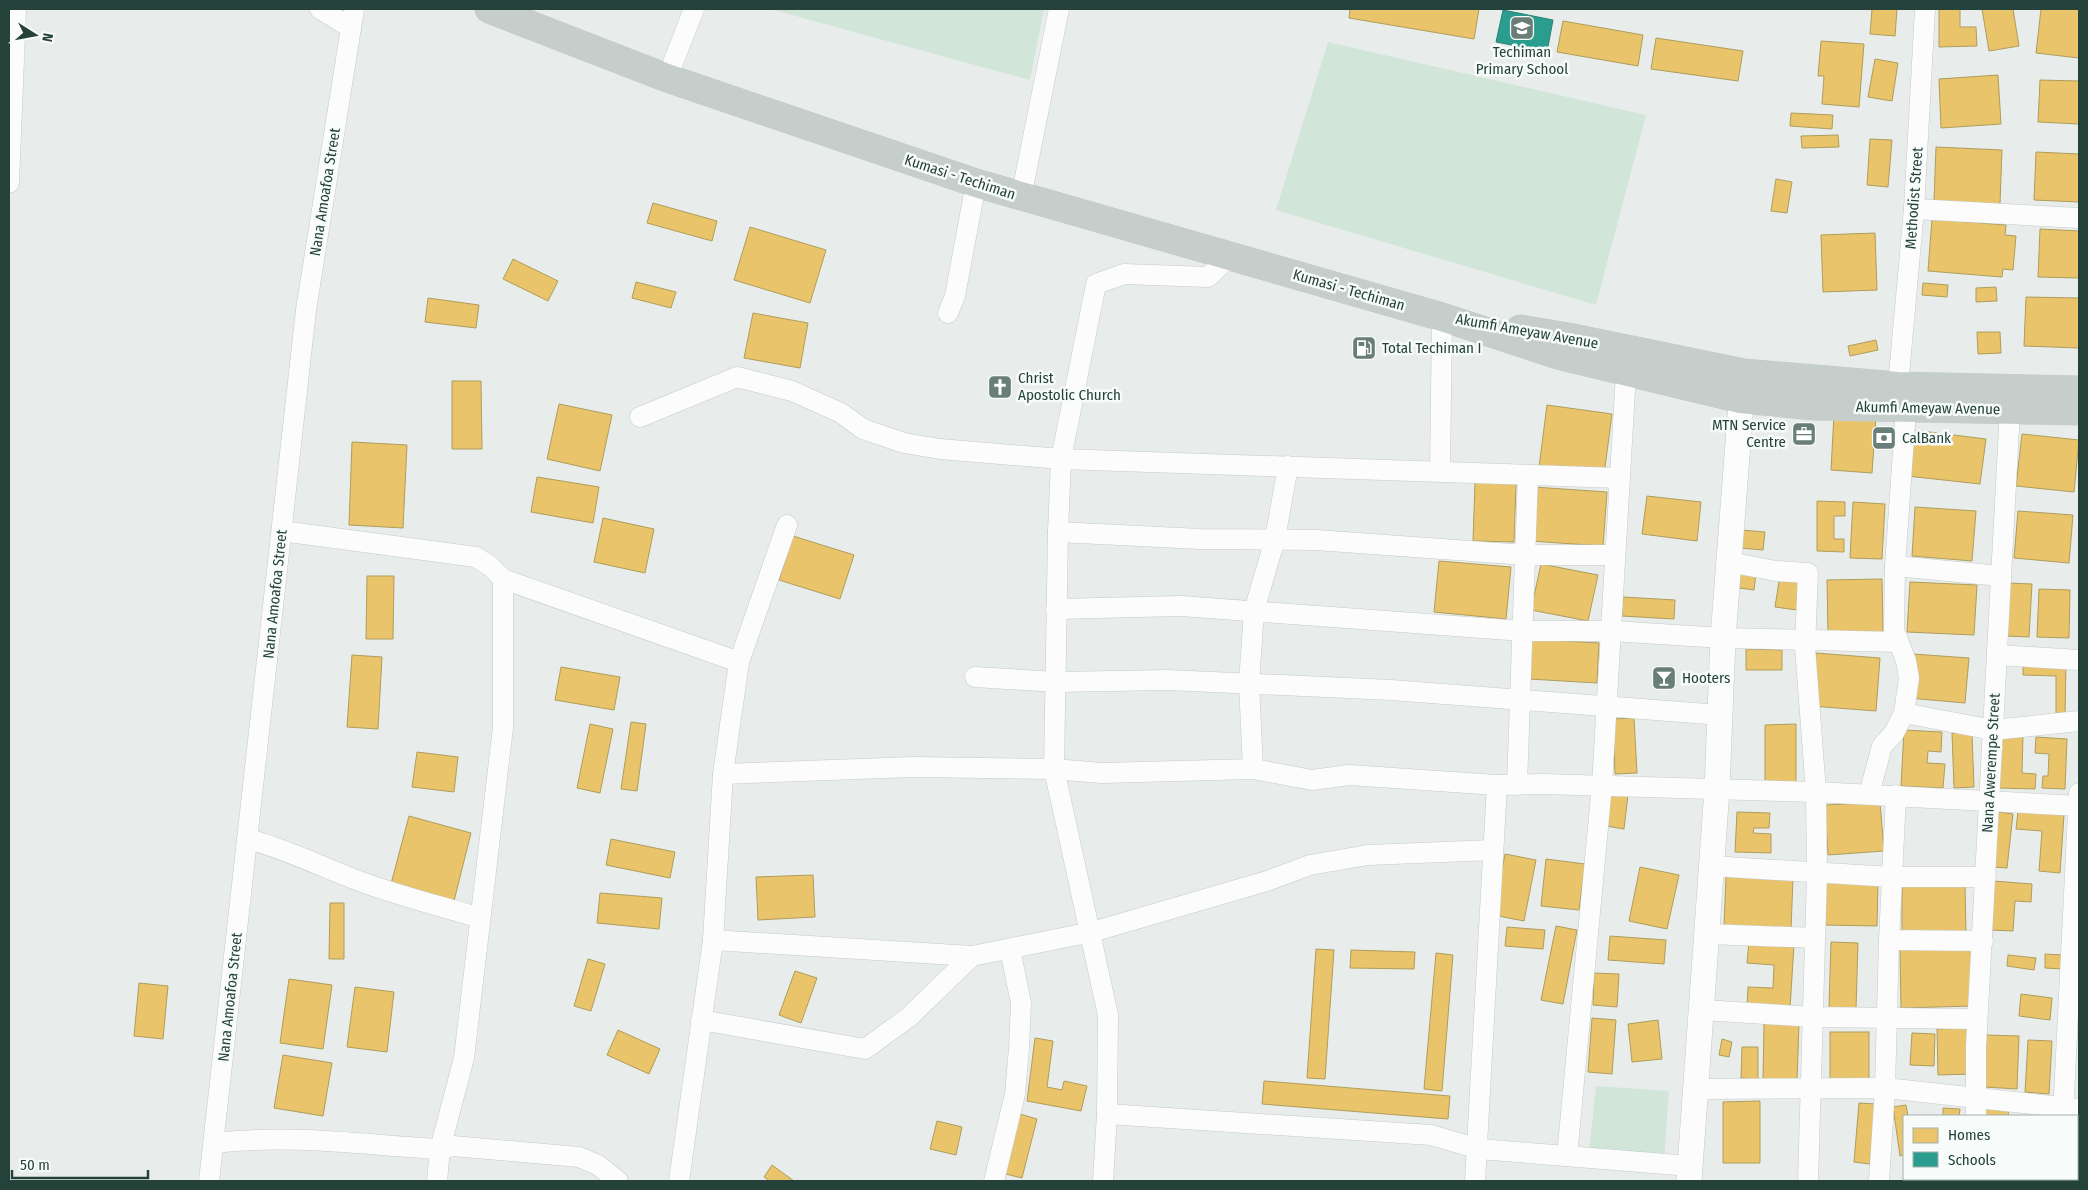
<svg xmlns="http://www.w3.org/2000/svg" width="2088" height="1190" font-family="'Fira Sans Condensed',sans-serif">
  <style>
    .green { fill: #d1e6d8 }
    .homes { fill: #e9c46a; stroke: #ae9d5c }
    .schools { fill: #2a9d8f; stroke: #288276 }
    .lines { fill: none; stroke-linecap: round; stroke-linejoin: round }
    .minor-casing { stroke: #c5cac8; stroke-width: 21 }
    .tertiary-casing { stroke: #c5cac8; stroke-width: 26 }
    .trunk-casing { stroke: #c3ccc9; stroke-width: 29 }
    .minor { stroke: #fcfcfc; stroke-width: 20 }
    .tertiary { stroke: #fcfcfc; stroke-width: 25 }
    .trunk { stroke: #c6cecc; stroke-width: 28 }
    .labels { text-anchor: middle; stroke-width: 5; stroke-linejoin: round; paint-order: stroke }
    .poi-label { font-size: 15px; fill: #24423a; stroke: #f7fbf9; text-anchor: start }
    .street-label { font-size: 15px; fill: #24423a; stroke: #f7fbf9 }
  </style>
  <rect width="100%" height="100%" fill="#e8edeb"/>
  <!-- green -->
  <g class="green">
    <path d="M770 9H1044L1030 80Z"/>
    <path d="M1328 42 1646 115 1596 305 1276 210Z"/>
    <path d="M1596 1086 1669 1091 1664 1159 1589 1151Z"/>
  </g>
  <!-- homes -->
  <g class="homes">
    <path d="M1350 9H1479L1474 39 1349 18Z"/>
    <path d="M1872 9H1897L1895 36 1870 34Z"/>
    <path d="M1939 9H1960V27H1976L1977 46 1939 47Z"/>
    <path d="M1982 9H2013L2019 46 1989 51Z"/>
    <path d="M2041 9H2079V58L2036 53Z"/>
    <path d="M1563 21 1643 35 1638 66 1557 52Z"/>
    <path d="M1656 38 1743 51 1738 81 1651 69Z"/>
    <path d="M1821 41 1864 44 1859 107 1822 104 1824 76H1818Z"/>
    <path d="M1875 59 1898 63 1892 101 1868 97Z"/>
    <path d="M1998 75 2001 124 1941 128 1939 79Z"/>
    <path d="M2040 80 2079 81V124L2038 122Z"/>
    <path d="M1791 113 1833 115 1832 129 1790 126Z"/>
    <path d="M1838 135 1839 147 1802 148 1801 136Z"/>
    <path d="M1870 139 1892 140 1888 187 1867 185Z"/>
    <path d="M1936 147 2002 150 2000 204 1934 201Z"/>
    <path d="M2036 152 2079 154V202L2034 200Z"/>
    <path d="M1776 179 1792 182 1787 213 1771 211Z"/>
    <path d="M653 203 717 221 712 241 647 223Z"/>
    <path d="M1932 219 2006 225 2005 235 2016 236 2013 270 2003 269 2002 277 1928 271Z"/>
    <path d="M750 227 826 250 810 303 734 280Z"/>
    <path d="M2040 229 2079 231V278L2038 277Z"/>
    <path d="M1875 233 1877 290 1823 292 1821 235Z"/>
    <path d="M513 259 558 281 548 301 503 279Z"/>
    <path d="M636 282 676 292 671 308 632 298Z"/>
    <path d="M1923 283 1948 285 1947 297 1922 295Z"/>
    <path d="M1996 287 1997 301 1976 302V288Z"/>
    <path d="M2026 297 2079 298V348L2024 346Z"/>
    <path d="M428 298 479 305 476 328 425 322Z"/>
    <path d="M753 313 808 323 800 368 744 358Z"/>
    <path d="M1977 332H2000L2001 353 1978 354Z"/>
    <path d="M1876 340 1878 350 1850 356 1848 346Z"/>
    <path d="M452 381H481L482 449H452Z"/>
    <path d="M559 404 612 415 600 471 547 459Z"/>
    <path d="M1547 405 1612 414 1604 475 1539 467Z"/>
    <path d="M1834 414 1876 416 1872 473 1831 470Z"/>
    <path d="M1913 430 1986 439 1980 484 1907 476Z"/>
    <path d="M2022 434 2079 440 2074 492 2016 486Z"/>
    <path d="M352 442 407 445 403 528 349 525Z"/>
    <path d="M537 477 599 487 593 523 531 512Z"/>
    <path d="M1475 482 1516 483 1514 542 1473 541Z"/>
    <path d="M1534 487 1607 492 1603 546 1530 541Z"/>
    <path d="M1647 496 1701 502 1697 541 1642 534Z"/>
    <path d="M1817 501 1845 502V516H1834V539H1844V552L1817 551Z"/>
    <path d="M1853 502 1885 504 1882 559 1850 558Z"/>
    <path d="M1915 507 1976 511 1972 561 1912 556Z"/>
    <path d="M2018 511 2073 515 2069 563 2014 558Z"/>
    <path d="M603 518 654 529 645 573 594 562Z"/>
    <path d="M1741 530 1765 532 1763 550 1740 548Z"/>
    <path d="M793 536 854 555 840 599 779 580Z"/>
    <path d="M1439 561 1511 567 1506 619 1434 612Z"/>
    <path d="M1541 564 1598 575 1588 621 1531 610Z"/>
    <path d="M1732 572 1756 574 1754 590 1731 587Z"/>
    <path d="M1780 575 1802 578 1797 610 1775 607Z"/>
    <path d="M367 576H394L393 639H366Z"/>
    <path d="M1882 579 1883 633 1828 634 1827 580Z"/>
    <path d="M1910 582 1977 585 1974 635 1907 632Z"/>
    <path d="M2008 583 2032 584 2029 637 2006 636Z"/>
    <path d="M2039 589 2070 590 2069 638 2037 637Z"/>
    <path d="M1623 597 1675 600 1674 619 1622 616Z"/>
    <path d="M1531 639 1599 643 1597 683 1529 679Z"/>
    <path d="M1746 649 1782 650V670H1746Z"/>
    <path d="M1816 653 1880 658 1876 711 1811 706Z"/>
    <path d="M1913 654 1969 658 1965 703 1909 698Z"/>
    <path d="M352 655 382 657 378 729 347 727Z"/>
    <path d="M2023 660 2066 661 2065 717H2056V676L2023 675Z"/>
    <path d="M561 667 620 677 614 710 555 700Z"/>
    <path d="M1634 718 1637 773 1615 774 1613 719Z"/>
    <path d="M631 722 646 724 637 791 621 789Z"/>
    <path d="M590 724 613 729 600 793 577 788Z"/>
    <path d="M1796 724V782H1765V725Z"/>
    <path d="M1904 730 1942 732 1941 752 1928 751 1927 763 1945 764 1943 788 1901 786Z"/>
    <path d="M1952 733H1972L1974 787 1954 788Z"/>
    <path d="M1999 735H2023L2022 773 2036 774 2035 789 1998 788Z"/>
    <path d="M2036 737 2067 739 2065 789 2042 788 2043 776H2048L2049 754 2035 753Z"/>
    <path d="M417 752 458 757 454 792 412 787Z"/>
    <path d="M1611 793 1628 795 1624 829 1606 826Z"/>
    <path d="M1880 802 1884 851 1828 855 1825 805Z"/>
    <path d="M2018 811 2064 815 2060 873 2039 871 2042 831 2016 829Z"/>
    <path d="M1737 812 1770 813 1769 828H1754L1753 833 1771 834V853L1735 852Z"/>
    <path d="M1998 812 2013 814 2007 868 1993 867Z"/>
    <path d="M409 816 471 833 454 901 391 884Z"/>
    <path d="M611 839 675 852 670 878 606 865Z"/>
    <path d="M1505 854 1536 860 1524 921 1493 915Z"/>
    <path d="M1546 859 1585 864 1579 910 1541 906Z"/>
    <path d="M1640 867 1679 875 1667 929 1629 921Z"/>
    <path d="M813 875 815 917 758 920 756 877Z"/>
    <path d="M1726 876 1793 878 1791 930 1724 927Z"/>
    <path d="M1825 880 1878 881 1877 926 1824 925Z"/>
    <path d="M1993 881 2032 884 2031 902 2015 901 2013 931 1989 930Z"/>
    <path d="M1965 884 1966 935 1902 936V885Z"/>
    <path d="M600 893 662 898 659 929 597 923Z"/>
    <path d="M330 903H344V959H329Z"/>
    <path d="M1556 926 1577 930 1563 1004 1541 1000Z"/>
    <path d="M1507 927 1545 930 1543 949 1505 946Z"/>
    <path d="M1610 936 1666 940 1664 964 1608 960Z"/>
    <path d="M1749 941 1794 944 1790 1009 1747 1007 1748 987 1773 988 1774 965 1747 963Z"/>
    <path d="M1831 942 1858 943 1856 1009 1829 1008Z"/>
    <path d="M1972 947 1973 1006 1901 1008 1900 948Z"/>
    <path d="M1316 949 1334 950 1325 1079 1307 1078Z"/>
    <path d="M1351 950 1415 952 1414 969 1350 968Z"/>
    <path d="M1436 953 1453 955 1442 1091 1424 1089Z"/>
    <path d="M2045 954 2063 955V969L2045 968Z"/>
    <path d="M2008 955 2036 958 2034 970 2007 966Z"/>
    <path d="M588 959 605 964 591 1011 574 1006Z"/>
    <path d="M795 971 817 978 801 1023 779 1015Z"/>
    <path d="M1594 973 1619 974 1617 1007 1593 1005Z"/>
    <path d="M289 979 332 985 323 1049 280 1043Z"/>
    <path d="M139 983 168 986 163 1039 134 1036Z"/>
    <path d="M355 987 394 992 387 1052 347 1047Z"/>
    <path d="M2021 994 2052 998 2050 1020 2019 1016Z"/>
    <path d="M1592 1018 1616 1020 1612 1074 1588 1072Z"/>
    <path d="M1658 1020 1662 1059 1632 1062 1628 1024Z"/>
    <path d="M1764 1022 1799 1023 1797 1082H1763Z"/>
    <path d="M1972 1028V1074L1938 1075 1937 1029Z"/>
    <path d="M618 1030 660 1049 649 1074 607 1055Z"/>
    <rect x="1830" y="1032" width="39" height="52"/>
    <path d="M1912 1033 1935 1034 1934 1066 1910 1065Z"/>
    <path d="M1986 1035 2019 1036 2017 1089 1984 1087Z"/>
    <path d="M1035 1038 1053 1041 1047 1087 1062 1090 1064 1081 1087 1086 1081 1111 1027 1101Z"/>
    <path d="M1722 1039 1732 1042 1729 1057 1719 1055Z"/>
    <path d="M2028 1040 2052 1041 2049 1094 2025 1092Z"/>
    <path d="M1742 1047H1758V1079L1741 1078Z"/>
    <path d="M283 1055 332 1063 323 1116 274 1108Z"/>
    <path d="M1264 1081 1450 1096 1448 1119 1262 1104Z"/>
    <path d="M1760 1101V1163H1723V1102Z"/>
    <path d="M1859 1103 1876 1104 1870 1164 1854 1162Z"/>
    <path d="M1906 1105 1908 1116H1904V1155L1900 1156 1893 1107Z"/>
    <path d="M1985 1107 2009 1108 2008 1116H1984Z"/>
    <path d="M1943 1108 1960 1109 1959 1116H1943Z"/>
    <path d="M1013 1112 1037 1119 1022 1178 997 1172Z"/>
    <path d="M937 1121 962 1127 956 1155 930 1149Z"/>
    <path d="M772 1165 794 1181H770L764 1177Z"/>
  </g>
  <!-- schools -->
  <path class="schools" d="M1503 10 1553 20 1547 52 1496 42Z"/>
  <g class="lines">
    <defs>
      <g id="minor">
        <path d="M320 9 351 28"/>
        <path d="M667 78 694 9"/>
        <path d="M9 183 16 9"/>
        <path d="M1021 197 1059 9"/>
        <path d="M1914 209 2079 218"/>
        <path d="M948 313 955 296 976 183"/>
        <path d="M1898 386 1914 209 1925 9"/>
        <path d="M640 417 737 377 792 391 841 413 863 429 904 443 940 449 1061 459 1618 478"/>
        <path d="M1440 471 1442 317"/>
        <path d="M282 531 476 557 490 566 503 579 739 662 723 774 713 940 679 1181"/>
        <path d="M1058 532 1200 539 1316 540 1526 555H1615"/>
        <path d="M1729 562 1776 571 1808 573 1805 647 1816 792 1817 874 1808 1181"/>
        <path d="M1895 566 2001 576"/>
        <path d="M1056 609 1181 606 1523 631H1612L1723 638 1898 642"/>
        <path d="M1997 655 2079 660"/>
        <path d="M739 662 787 525"/>
        <path d="M975 677 1057 682 1168 680 1391 690 1721 715"/>
        <path d="M1904 713 1993 730 2079 721"/>
        <path d="M1253 769 1249 683 1254 611 1275 539 1288 466"/>
        <path d="M723 774 913 767 1054 769 1102 773 1253 769 1312 780 1349 775 1497 785 1543 784 1816 792 2079 806"/>
        <path d="M1517 785 1528 475"/>
        <path d="M1869 794 1882 746 1894 733 1904 713 1909 678 1906 661 1894 630 1895 566 1906 409"/>
        <path d="M1896 795 1889 940 1983 941"/>
        <path d="M248 839C286 849 322 867 359 881 399 896 440 906 480 918"/>
        <path d="M1711 866 1892 877H1986"/>
        <path d="M1708 934 1815 938"/>
        <path d="M713 940 972 956"/>
        <path d="M1703 1010 1814 1017 1977 1019"/>
        <path d="M701 1020 865 1049 909 1017 972 956 1092 932 1267 881 1310 865 1368 855 1493 850"/>
        <path d="M1697 1089 1885 1088 2079 1109"/>
        <path d="M1107 1114 1431 1135 1479 1149 1690 1166"/>
        <path d="M1976 1116V1047L2010 409"/>
        <path d="M2063 1116 2079 793"/>
        <path d="M214 1143C290 1134 365 1145 440 1149L464 1058 503 727V579"/>
        <path d="M1567 1156 1602 785 1626 373"/>
        <path d="M209 1181 306 310 354 9"/>
        <path d="M437 1181 440 1149 453 1146 579 1157 598 1165 618 1181"/>
        <path d="M994 1181 1015 1094 1019 1048 1021 1003 1010 949"/>
        <path d="M1103 1181 1107 1114 1108 1015 1054 769 1058 532 1061 459 1096 284 1124 274 1208 277 1230 256"/>
        <path d="M1475 1181 1497 785"/>
        <path d="M1879 1181 1885 1088 1889 940"/>
        <path d="M1973 1181V1179"/>
        <path d="M2060 1181V1179"/>
      </g>
      <path id="tertiary" d="M1689 1181 1717 789 1723 638 1743 378"/>
      <g id="trunk">
        <path d="M489 9 667 78 976 183 1442 317 1561 356 1740 399 1814 406 2079 411"/>
        <path d="M1520 329 1568 337 1744 373 1898 386 2079 390"/>
      </g>
    </defs>
    <!-- minor casing -->
    <use href="#minor" class="minor-casing"/>
    <!-- tertiary casing -->
    <use href="#tertiary" class="tertiary-casing"/>
    <!-- trunk casing -->
    <use href="#trunk" class="trunk-casing"/>
    <!-- minor -->
    <use href="#minor" class="minor"/>
    <!-- tertiary -->
    <use href="#tertiary" class="tertiary"/>
    <!-- trunk -->
    <use href="#trunk" class="trunk"/>
  </g>
  <!-- icons -->
  <defs>
    <symbol id="school-square" viewBox="-11 -11 22 22"><rect x="-9" y="-9" width="18" height="18" rx="4" fill="#697e78" stroke="#f7fbf9"/><path d="M0-5L7-2L0 1L-7-2ZM-4 1L0 2.5L4 1V4Q0 6-4 4Z" fill="#fff"/></symbol>
    <symbol id="fuel-square" viewBox="-11 -11 22 22"><rect x="-9" y="-9" width="18" height="18" rx="4" fill="#697e78" stroke="#f7fbf9"/><path d="M-5.5-6h7V0h2V4h1.3V-2.5L3-4.5l.8-.8L6-3V5H2.5V1h-1V6h-7ZM-4.2-4.7v3.2H.2V-4.7Z" fill="#fff"/></symbol>
    <symbol id="church-square" viewBox="-11 -11 22 22"><rect x="-9" y="-9" width="18" height="18" rx="4" fill="#697e78" stroke="#f7fbf9"/><path d="M-1.2-6h2.4v3.5h3.3v2.4h-3.3V6h-2.4V-.1h-3.3v-2.4h3.3Z" fill="#fff"/></symbol>
    <symbol id="office-square" viewBox="-11 -11 22 22"><rect x="-9" y="-9" width="18" height="18" rx="4" fill="#697e78" stroke="#f7fbf9"/><path d="M-6-3h4V-5.5h4V-3h4V5H-6ZM-1-4.5V-3h2v-1.5ZM-6 0V1H6V0Z" fill="#fff"/></symbol>
    <symbol id="bank-square" viewBox="-11 -11 22 22"><rect x="-9" y="-9" width="18" height="18" rx="4" fill="#697e78" stroke="#f7fbf9"/><path d="M-6-4H6V4H-6ZM0-2.3a2.3 2.3 0 1 0 0 4.6a2.3 2.3 0 1 0 0-4.6Z" fill="#fff"/></symbol>
    <symbol id="bar-square" viewBox="-11 -11 22 22"><rect x="-9" y="-9" width="18" height="18" rx="4" fill="#697e78" stroke="#f7fbf9"/><path d="M-6-5H6L.8 .8V4.5H3.5V6h-7V4.5H-.8V.8Z" fill="#fff"/></symbol>
  </defs>
  <g fill-rule="evenodd">
    <use href="#school-square" x="1508" y="14" width="28" height="28"/>
    <use href="#fuel-square" x="1350" y="334" width="28" height="28"/>
    <use href="#church-square" x="986" y="373" width="28" height="28"/>
    <use href="#office-square" x="1790" y="420" width="28" height="28"/>
    <use href="#bank-square" x="1870" y="424" width="28" height="28"/>
    <use href="#bar-square" x="1650" y="664" width="28" height="28"/>
  </g>
  <g class="labels">
    <!-- poi labels -->
    <g class="poi-label">
      <text x="1522" y="57" text-anchor="middle">Techiman<tspan x="1522" dy="17">Primary School</tspan></text>
      <text x="1382" y="353">Total Techiman I</text>
      <text x="1018" y="383">Christ<tspan x="1018" dy="17">Apostolic Church</tspan></text>
      <text x="1786" y="430" text-anchor="end">MTN Service<tspan x="1786" dy="17">Centre</tspan></text>
      <text x="1902" y="443">CalBank</text>
      <text x="1682" y="683">Hooters</text>
    </g>
    <!-- street labels -->
    <g class="street-label">
      <text transform="translate(960 177) rotate(18)" y="5">Kumasi - Techiman</text>
      <text transform="translate(325 192) rotate(-81)" y="5">Nana Amoafoa Street</text>
      <text transform="translate(1914 198) rotate(-86)" y="5">Methodist Street</text>
      <text transform="translate(1349 290) rotate(16)" y="5">Kumasi - Techiman</text>
      <text transform="translate(1527 331) rotate(10)" y="5">Akumfi Ameyaw Avenue</text>
      <text transform="translate(1928 408) rotate(1)" y="5">Akumfi Ameyaw Avenue</text>
      <text transform="translate(275 594) rotate(-84)" y="5">Nana Amoafoa Street</text>
      <text transform="translate(1991 763) rotate(-87)" y="5">Nana Awerempe Street</text>
      <text transform="translate(230 997) rotate(-84)" y="5">Nana Amoafoa Street</text>
    </g>
  </g>
  <!-- border -->
  <rect width="2088" height="1190" fill="none" stroke="#24423a" stroke-width="20"/>
  <!-- legend -->
  <rect x="1903" y="1115" width="175" height="65" fill="#f7fbf9" stroke="#a3b1ad"/>
  <rect x="1913" y="1128" width="25" height="15" fill="#e9c46a" stroke="#a3b1ad"/>
  <text x="1948" y="1140" font-size="15" fill="#24423a">Homes</text>
  <rect x="1913" y="1152" width="25" height="15" fill="#2a9d8f" stroke="#a3b1ad"/>
  <text x="1948" y="1165" font-size="15" fill="#24423a">Schools</text>
  <!-- north arrow -->
  <g transform="translate(35 35) rotate(101)" stroke="#f7fbf9" stroke-width="4" paint-order="stroke">
  <path d="M0-4L9 19L0 12L-9 19Z" fill="#24423a"/>
  <text y="-8" font-size="14" font-weight="bold" text-anchor="middle" fill="#24423a">N</text>
  </g>
  <!-- scale -->
  <path d="M12 1170v8h136v-8" fill="none" stroke="#24423a" stroke-width="2.5"/>
  <text x="20" y="1170" font-size="15" fill="#24423a" stroke="#f7fbf9" stroke-width="4" paint-order="stroke">50 m</text>
</svg>
